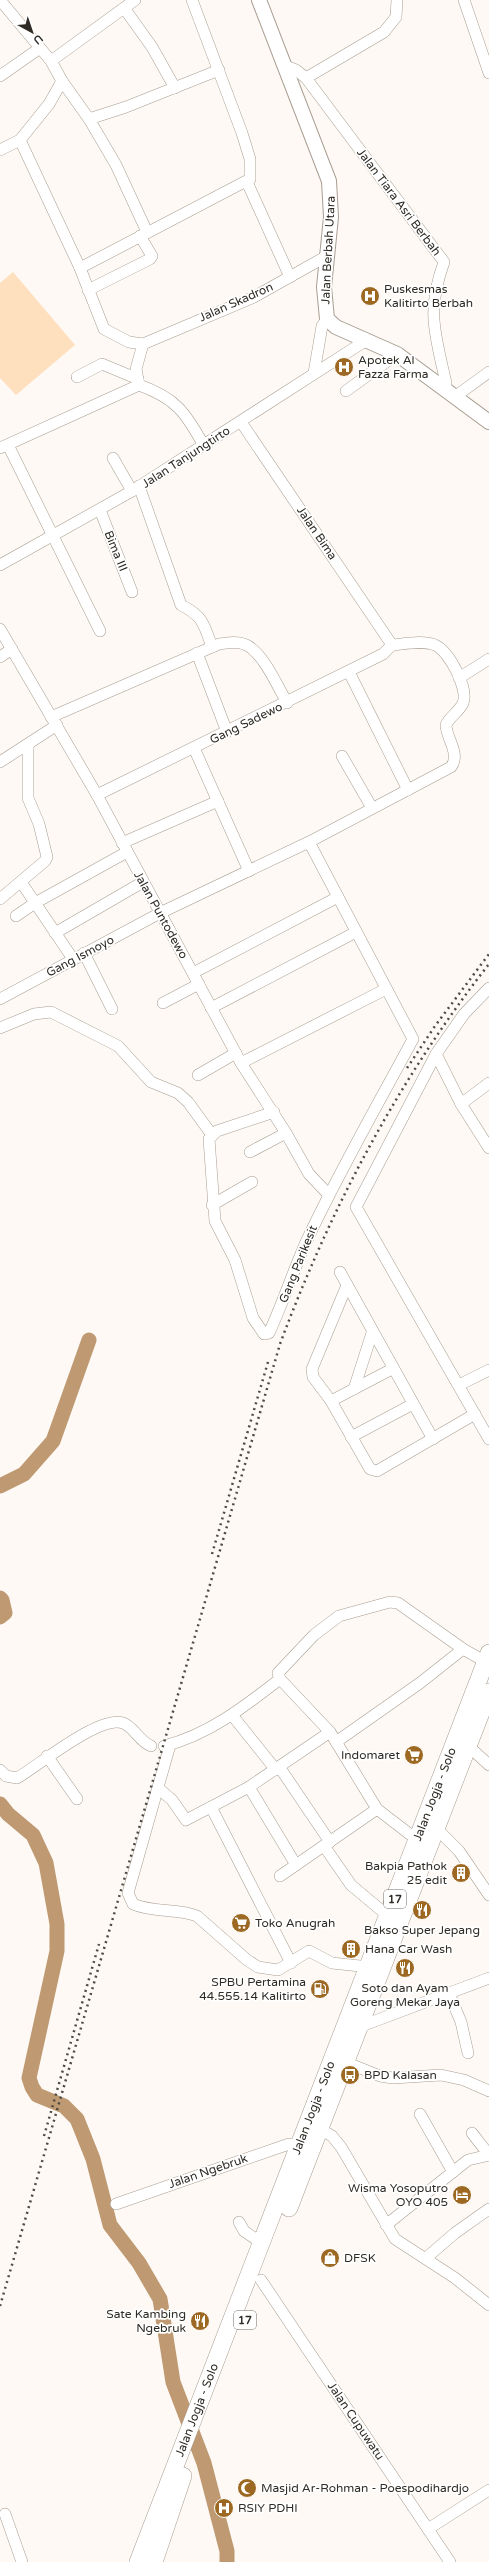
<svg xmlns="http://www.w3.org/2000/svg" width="489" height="2562" font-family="'Varela Round',sans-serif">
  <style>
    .green { fill: #fee0bf }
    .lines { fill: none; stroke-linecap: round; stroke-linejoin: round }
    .river { stroke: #be9971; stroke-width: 15 }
    .minor-casing { stroke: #a89d91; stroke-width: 12 }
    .major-casing { stroke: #a89d91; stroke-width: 16 }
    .highway-casing { stroke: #a89d91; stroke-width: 18 }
    .minor { stroke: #fff; stroke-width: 11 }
    .major { stroke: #fff; stroke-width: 14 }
    .highway { stroke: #fff; stroke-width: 17 }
    .rail { stroke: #4e4a45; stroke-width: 2.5; stroke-dasharray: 2 4; stroke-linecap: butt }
    .labels { text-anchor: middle; stroke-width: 3.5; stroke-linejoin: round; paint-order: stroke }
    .shield { fill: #fff; stroke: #6d6b67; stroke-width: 1 }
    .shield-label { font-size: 11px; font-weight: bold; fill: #2f2b26 }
    .street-label { font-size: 12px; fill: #2f2b26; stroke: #fff }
    .poi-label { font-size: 12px; fill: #2f2b26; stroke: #fff; text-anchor: start }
  </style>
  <rect width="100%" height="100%" fill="#fef9f4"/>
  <!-- green -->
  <path class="green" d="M13 272 75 345 16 395 0 378V283Z"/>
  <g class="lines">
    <!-- river -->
    <g class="river">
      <path d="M0 1486 24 1474 53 1441 89 1340"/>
      <path d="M0 1598 2 1600 5 1613 0 1617"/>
      <path d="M0 1804 8 1814 33 1835 46 1863 57 1924V1951L29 2078 32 2087 37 2095 64 2106 77 2119 93 2159 110 2225 139 2263 160 2299 173 2382 204 2463 227 2551V2562"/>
    </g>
    <defs>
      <g id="minor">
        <path d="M0 0 51 61 62 81 89 119 116 165 147 232"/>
        <path d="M464 0 489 73"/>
        <path d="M124 8 152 47 175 88"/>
        <path d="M51 61 135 0"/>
        <path d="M285 66 296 70 306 78 444 262C426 312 435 333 446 383L445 387"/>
        <path d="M0 76 40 48"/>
        <path d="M306 78 384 32 396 17 397 0"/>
        <path d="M89 119 126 107 219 70"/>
        <path d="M20 140 80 268 104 329 129 342 143 344 136 369 139 385C176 398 186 413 204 446"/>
        <path d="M0 150 20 140 49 104 62 81"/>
        <path d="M247 182 290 277"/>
        <path d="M80 268 250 179V159L242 133 192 0"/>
        <path d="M88 290 150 259 152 256 140 236"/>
        <path d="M143 344 254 297 327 256"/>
        <path d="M314 373 322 326 327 319"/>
        <path d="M77 377 102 364 138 379"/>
        <path d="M346 391 397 354"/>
        <path d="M456 396 489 372"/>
        <path d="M241 422 392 645"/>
        <path d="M8 445 100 631"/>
        <path d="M0 448 139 385"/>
        <path d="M113 458 132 491"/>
        <path d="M139 486 181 605C203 616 204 624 212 647"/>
        <path d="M100 510 132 592"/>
        <path d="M0 565 132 491 362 343 365 338"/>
        <path d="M0 629 97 795 241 1063 286 1133 309 1174 329 1195"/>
        <path d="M197 653 227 732"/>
        <path d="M0 657 12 649"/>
        <path d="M349 672 408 790"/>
        <path d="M459 678 489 659"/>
        <path d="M51 717 219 644C228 643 236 641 244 644 262 650 278 687 287 703"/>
        <path d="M194 748 249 871"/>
        <path d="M342 756 372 808"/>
        <path d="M0 762 57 725"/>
        <path d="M97 795 383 654 392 645"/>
        <path d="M122 843 218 801"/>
        <path d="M21 882 73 959"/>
        <path d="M0 899 45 861 47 857 39 824 28 798V745"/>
        <path d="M16 916 35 903 127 852"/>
        <path d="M55 933 143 882"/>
        <path d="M84 953 112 1009"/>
        <path d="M193 973 338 897"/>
        <path d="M489 988 464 1014 436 1054 356 1207 489 1439"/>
        <path d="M0 999 160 913 309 842 451 767C461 754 446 738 446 725 449 717 459 712 463 703 469 689 449 651 435 645 422 640 405 644 392 645"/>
        <path d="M163 1003 199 984"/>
        <path d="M211 1008 356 932"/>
        <path d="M0 1028 34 1014 51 1012 118 1046 151 1082 178 1093 188 1102 212 1135"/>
        <path d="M436 1054 461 1104 489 1148"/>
        <path d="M241 1063 386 989"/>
        <path d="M198 1075 236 1053"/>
        <path d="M461 1104 489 1083"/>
        <path d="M274 1112 217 1131 209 1139 215 1221 235 1260 253 1318 264 1334 269 1333C283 1303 293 1271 307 1240 339 1172 377 1106 413 1039L309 842"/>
        <path d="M250 1152 286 1133"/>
        <path d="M212 1205 252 1182"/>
        <path d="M340 1272 433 1439"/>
        <path d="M347 1285 312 1369 313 1377 331 1401 370 1469 377 1471 475 1414"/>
        <path d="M459 1385 489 1370"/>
        <path d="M354 1389 372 1333"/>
        <path d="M331 1401 392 1369"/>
        <path d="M351 1437 413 1404"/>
        <path d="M232 1715 276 1770"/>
        <path d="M336 1742 420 1683 463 1649"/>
        <path d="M464 1742 489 1765"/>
        <path d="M170 1745 128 1893 133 1904C153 1913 177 1908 197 1916L247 1960 258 1967 278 1970 309 1951 332 1963 360 1966 368 1969"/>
        <path d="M164 1746C208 1735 244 1707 280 1679"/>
        <path d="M47 1756 77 1799"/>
        <path d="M280 1768 330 1842"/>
        <path d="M0 1770 6 1776 17 1778C38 1766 99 1715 123 1723 133 1726 139 1741 151 1746"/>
        <path d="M249 1787 296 1865"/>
        <path d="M158 1788 172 1800 186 1820 249 1787 330 1732"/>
        <path d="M211 1807 291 1963"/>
        <path d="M436 1828 459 1851 489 1895"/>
        <path d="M416 1839 377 1809 330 1732 280 1679 278 1673 314 1635 339 1616 390 1602 398 1603 463 1649 486 1662"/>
        <path d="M324 1846 351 1885 388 1916"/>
        <path d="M280 1876 377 1809"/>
        <path d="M449 1993 461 2022 468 2053"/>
        <path d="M359 2027 489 1978"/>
        <path d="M345 2062 380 2076 393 2078 441 2075 464 2080 489 2091"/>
        <path d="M420 2114 453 2172"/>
        <path d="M320 2129 332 2136 341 2147 395 2239 455 2278 489 2305"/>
        <path d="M472 2133 489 2155"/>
        <path d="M116 2204 289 2144 300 2145"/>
        <path d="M239 2222 244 2231 263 2244"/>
        <path d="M386 2225 468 2160 489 2155"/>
        <path d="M426 2258 455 2233 489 2209"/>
        <path d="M261 2280 450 2562"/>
        <path d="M5 2514 22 2562"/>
        <path d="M428 2529 489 2490"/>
      </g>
      <path id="major" d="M259 0 329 181 331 217 324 287 327 319 336 327 397 354 489 422"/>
      <g id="highway">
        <path d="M289 2208 489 1692"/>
        <path id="s1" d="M138 2562 489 1653"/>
        <path d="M154 2562 183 2476"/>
      </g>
    </defs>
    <!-- minor casing -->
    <use href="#minor" class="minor-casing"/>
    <!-- major casing -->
    <use href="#major" class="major-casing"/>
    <!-- highway casing -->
    <use href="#highway" class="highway-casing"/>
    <!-- minor -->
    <use href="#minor" class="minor"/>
    <!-- major -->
    <use href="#major" class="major"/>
    <!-- highway -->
    <use href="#highway" class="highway"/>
    <!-- rail -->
    <g class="rail">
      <path d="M407 1068 435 1026 489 954"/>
      <path d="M212 1554 268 1362"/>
      <path d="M44 2136 99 1944"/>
      <path d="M0 2306 280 1344C331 1207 399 1079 489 964"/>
    </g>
  </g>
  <!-- icons -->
  <defs>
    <symbol id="hospital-disc" viewBox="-11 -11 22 22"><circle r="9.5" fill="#9d6821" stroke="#fff"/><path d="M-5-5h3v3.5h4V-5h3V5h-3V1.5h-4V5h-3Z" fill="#fff"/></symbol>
    <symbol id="supermarket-disc" viewBox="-11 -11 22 22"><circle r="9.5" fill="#9d6821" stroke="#fff"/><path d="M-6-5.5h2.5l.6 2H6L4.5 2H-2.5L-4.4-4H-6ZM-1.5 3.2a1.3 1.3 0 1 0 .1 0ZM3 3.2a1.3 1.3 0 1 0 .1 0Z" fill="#fff"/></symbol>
    <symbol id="building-disc" viewBox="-11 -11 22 22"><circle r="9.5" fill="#9d6821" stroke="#fff"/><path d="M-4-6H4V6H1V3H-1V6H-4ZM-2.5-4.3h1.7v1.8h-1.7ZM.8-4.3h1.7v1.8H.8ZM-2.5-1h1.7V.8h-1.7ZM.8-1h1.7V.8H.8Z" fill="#fff"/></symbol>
    <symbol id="restaurant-disc" viewBox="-11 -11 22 22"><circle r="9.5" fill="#9d6821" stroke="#fff"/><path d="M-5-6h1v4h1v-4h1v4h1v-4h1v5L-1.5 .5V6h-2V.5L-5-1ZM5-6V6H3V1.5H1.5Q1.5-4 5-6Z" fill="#fff"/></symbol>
    <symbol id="fuel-disc" viewBox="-11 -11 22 22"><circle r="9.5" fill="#9d6821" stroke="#fff"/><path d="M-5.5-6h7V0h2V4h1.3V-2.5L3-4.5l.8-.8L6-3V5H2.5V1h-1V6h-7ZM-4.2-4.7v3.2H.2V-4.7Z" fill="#fff"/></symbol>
    <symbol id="bus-disc" viewBox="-11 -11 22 22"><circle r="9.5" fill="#9d6821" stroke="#fff"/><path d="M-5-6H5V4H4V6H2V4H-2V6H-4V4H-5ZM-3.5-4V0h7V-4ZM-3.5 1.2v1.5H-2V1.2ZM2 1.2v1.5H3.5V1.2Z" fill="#fff"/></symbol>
    <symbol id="hotel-disc" viewBox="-11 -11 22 22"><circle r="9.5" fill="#9d6821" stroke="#fff"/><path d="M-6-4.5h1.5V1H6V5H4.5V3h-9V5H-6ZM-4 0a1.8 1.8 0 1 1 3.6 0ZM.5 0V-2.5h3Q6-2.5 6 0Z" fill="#fff"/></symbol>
    <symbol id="shop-disc" viewBox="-11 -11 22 22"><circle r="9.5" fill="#9d6821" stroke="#fff"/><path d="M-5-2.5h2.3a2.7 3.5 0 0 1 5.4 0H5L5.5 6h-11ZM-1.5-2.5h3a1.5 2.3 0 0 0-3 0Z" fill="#fff"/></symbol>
    <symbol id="mosque-disc" viewBox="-11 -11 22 22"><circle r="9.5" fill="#9d6821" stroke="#fff"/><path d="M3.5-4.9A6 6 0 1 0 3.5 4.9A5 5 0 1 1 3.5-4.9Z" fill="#fff"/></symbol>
  </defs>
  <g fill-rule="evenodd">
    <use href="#hospital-disc" x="359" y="285" width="22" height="22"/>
    <use href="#hospital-disc" x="333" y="356" width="22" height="22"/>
    <use href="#supermarket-disc" x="403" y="1744" width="22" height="22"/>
    <use href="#building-disc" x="450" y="1862" width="22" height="22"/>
    <use href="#restaurant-disc" x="411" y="1899" width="22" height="22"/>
    <use href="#supermarket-disc" x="230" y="1912" width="22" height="22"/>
    <use href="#building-disc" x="340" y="1938" width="22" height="22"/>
    <use href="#restaurant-disc" x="394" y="1957" width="22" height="22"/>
    <use href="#fuel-disc" x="309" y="1978" width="22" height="22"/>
    <use href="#bus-disc" x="339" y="2064" width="22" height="22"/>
    <use href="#hotel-disc" x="451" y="2184" width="22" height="22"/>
    <use href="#shop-disc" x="319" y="2247" width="22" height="22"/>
    <use href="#restaurant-disc" x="189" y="2310" width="22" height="22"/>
    <use href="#mosque-disc" x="236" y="2477" width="22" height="22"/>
    <use href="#hospital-disc" x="213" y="2497" width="22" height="22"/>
  </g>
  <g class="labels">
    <!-- shield labels -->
    <g class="shield">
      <rect x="384" y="1890" width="22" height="18" rx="3"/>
      <rect x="234" y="2311" width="22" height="18" rx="3"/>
    </g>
    <g class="shield-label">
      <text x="395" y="1903">17</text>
      <text x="245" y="2324">17</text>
    </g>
    <!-- street labels -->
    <g class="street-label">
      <text transform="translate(399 202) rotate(53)" y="4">Jalan Tiara Asri Berbah</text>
      <text transform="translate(328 250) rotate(-87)" y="4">Jalan Berbah Utara</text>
      <text transform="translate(236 302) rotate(-24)" y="4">Jalan Skadron</text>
      <text transform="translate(186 457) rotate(-33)" y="4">Jalan Tanjungtirto</text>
      <text transform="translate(317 533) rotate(56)" y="4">Jalan Bima</text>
      <text transform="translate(116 551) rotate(68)" y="4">Bima III</text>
      <text transform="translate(246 723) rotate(-26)" y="4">Gang Sadewo</text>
      <text transform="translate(161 915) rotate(61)" y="4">Jalan Puntodewo</text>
      <text transform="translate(80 956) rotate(-28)" y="4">Gang Ismoyo</text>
      <text transform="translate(298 1264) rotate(-68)" y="4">Gang Parikesit</text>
      <text dy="4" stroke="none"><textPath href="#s1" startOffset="823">Jalan Jogja - Solo</textPath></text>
      <text dy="4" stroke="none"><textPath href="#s1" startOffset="487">Jalan Jogja - Solo</textPath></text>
      <text transform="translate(208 2171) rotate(-19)" y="4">Jalan Ngebruk</text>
      <text dy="4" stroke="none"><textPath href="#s1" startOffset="163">Jalan Jogja - Solo</textPath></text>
      <text transform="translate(356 2421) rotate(56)" y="4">Jalan Cupuwatu</text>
    </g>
    <!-- poi labels -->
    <g class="poi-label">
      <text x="384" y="293">Puskesmas<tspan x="384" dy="14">Kalitirto Berbah</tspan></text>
      <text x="358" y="364">Apotek Al<tspan x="358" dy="14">Fazza Farma</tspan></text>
      <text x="400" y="1759" text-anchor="end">Indomaret</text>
      <text x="447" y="1870" text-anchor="end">Bakpia Pathok<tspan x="447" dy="14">25 edit</tspan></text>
      <text x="255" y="1927">Toko Anugrah</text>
      <text x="422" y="1934" text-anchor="middle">Bakso Super Jepang</text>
      <text x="365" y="1953">Hana Car Wash</text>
      <text x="306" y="1986" text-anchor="end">SPBU Pertamina<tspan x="306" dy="14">44.555.14 Kalitirto</tspan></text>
      <text x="405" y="1992" text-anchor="middle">Soto dan Ayam<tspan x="405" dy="14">Goreng Mekar Jaya</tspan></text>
      <text x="364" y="2079">BPD Kalasan</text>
      <text x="448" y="2192" text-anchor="end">Wisma Yosoputro<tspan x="448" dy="14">OYO 405</tspan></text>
      <text x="344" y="2262">DFSK</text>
      <text x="186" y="2318" text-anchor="end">Sate Kambing<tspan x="186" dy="14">Ngebruk</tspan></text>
      <text x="261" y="2492">Masjid Ar-Rohman - Poespodihardjo</text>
      <text x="238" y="2512">RSIY PDHI</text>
    </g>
  </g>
  <!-- north arrow -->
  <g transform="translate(32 32) rotate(140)" stroke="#ffffff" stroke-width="3" paint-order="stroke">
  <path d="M0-3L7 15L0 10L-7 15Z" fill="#2f2b26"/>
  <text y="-6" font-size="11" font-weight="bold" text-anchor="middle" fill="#2f2b26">U</text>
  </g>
</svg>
